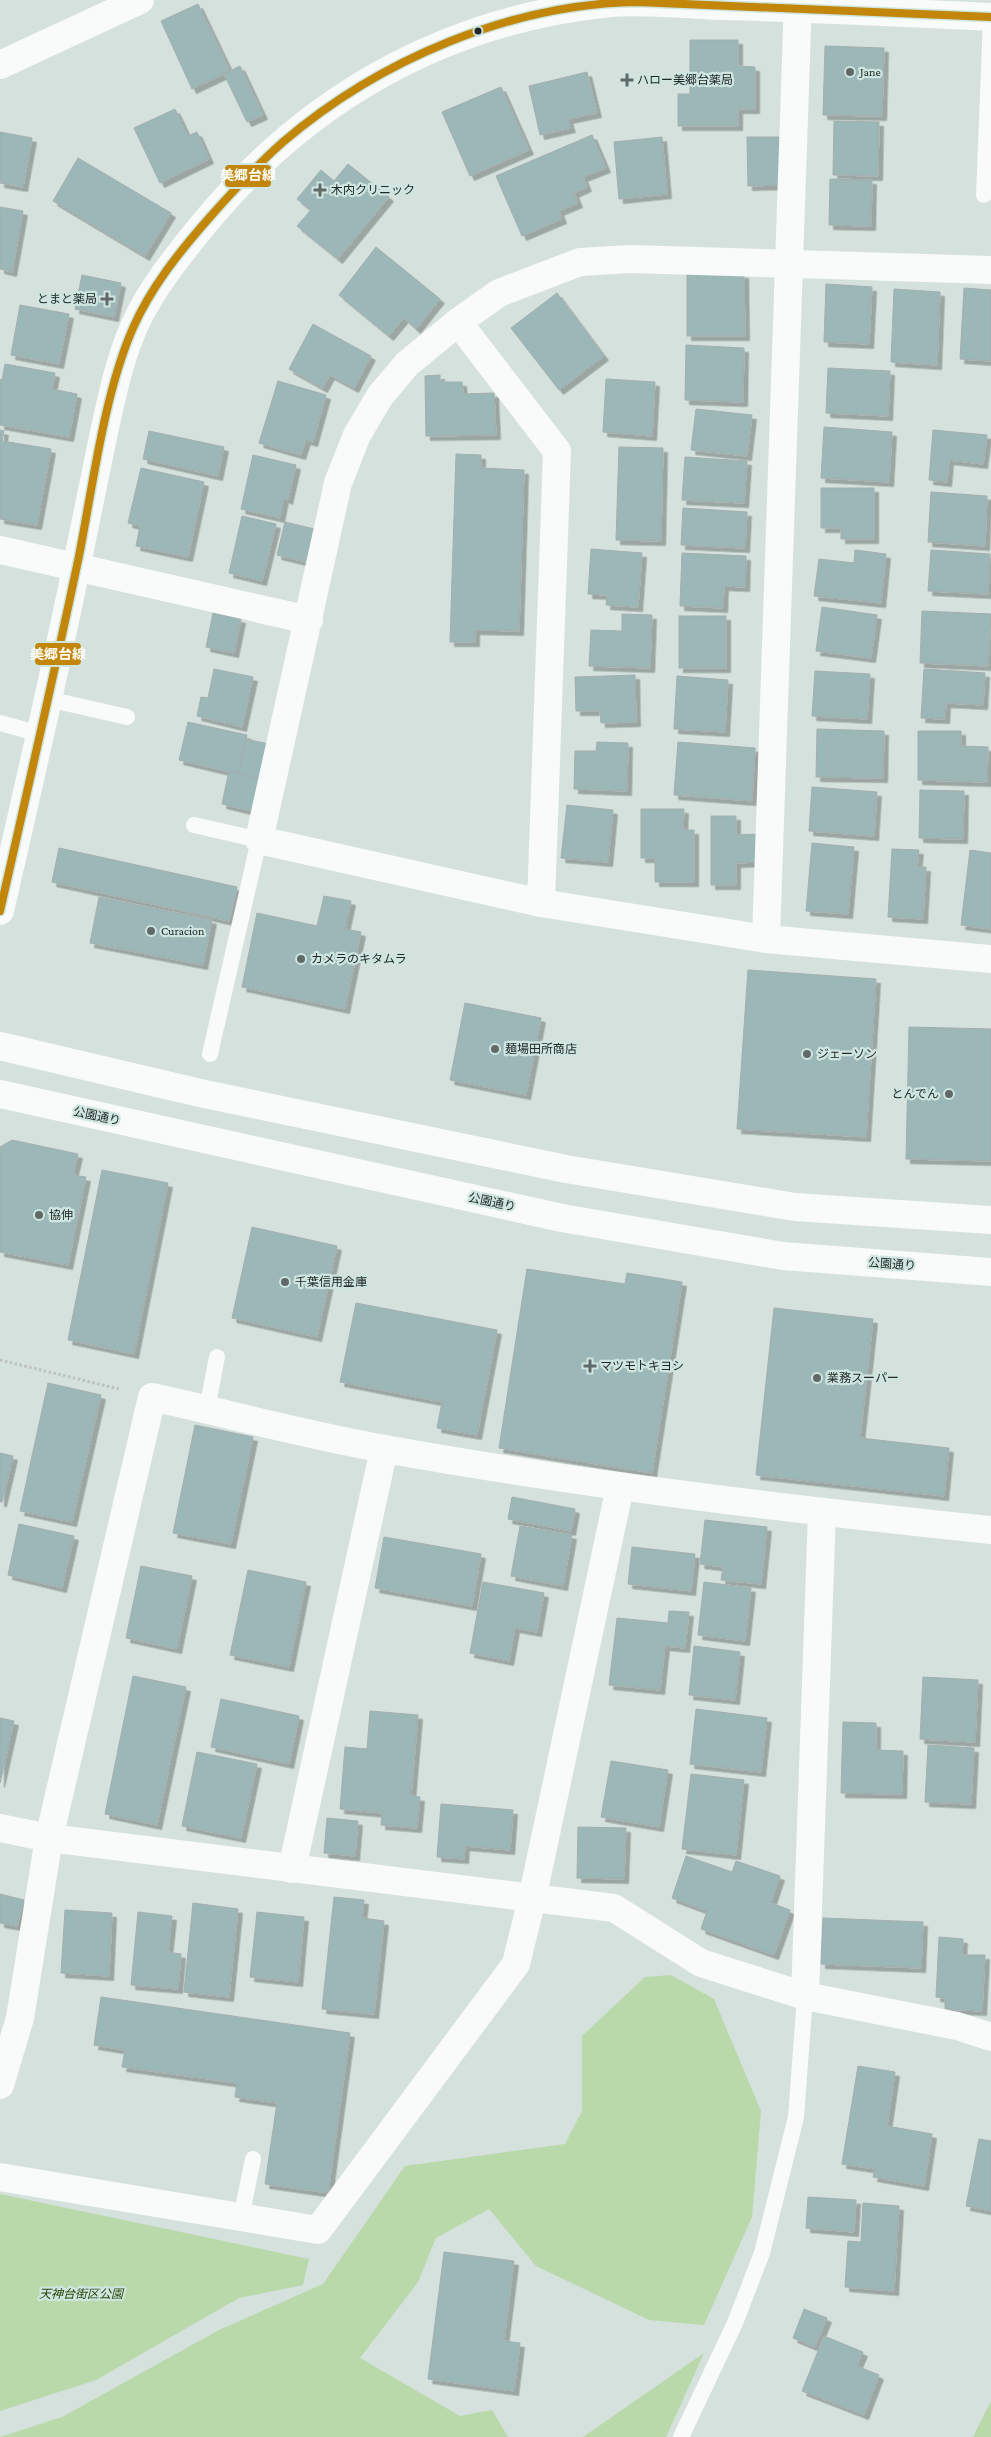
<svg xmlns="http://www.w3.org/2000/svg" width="991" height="2437" font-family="'Crimson Pro','Noto Sans JP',serif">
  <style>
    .green { fill: #bad9aa }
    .building { fill: #9bb7b7; stroke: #a4aead; filter: url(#shadow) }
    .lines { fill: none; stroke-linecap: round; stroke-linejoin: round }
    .path { stroke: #bdc1c0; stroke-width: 3; stroke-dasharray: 2.5 2.5; stroke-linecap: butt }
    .lane { stroke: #f9fafa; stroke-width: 16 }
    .street { stroke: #f9fafa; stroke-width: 28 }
    .secondary { stroke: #f9fafa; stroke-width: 28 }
    .bus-1-casing { stroke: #cfe6e0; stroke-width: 11 }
    .bus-1 { stroke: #c2870a; stroke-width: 8 }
    .bus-dot { fill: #212927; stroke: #cfe6e0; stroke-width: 2 }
    .poi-dot { fill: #606967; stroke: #cfe6e0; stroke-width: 2 }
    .labels { text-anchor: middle; stroke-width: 4.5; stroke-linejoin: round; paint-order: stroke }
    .poi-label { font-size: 12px; fill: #212927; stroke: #cfe6e0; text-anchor: start }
    .street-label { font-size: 12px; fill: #212927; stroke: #cfe6e0 }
    .park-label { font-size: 12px; font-style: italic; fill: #284605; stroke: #cfe6e0 }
    .line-badge { stroke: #cfe6e0; stroke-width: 2 }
    .badge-label { font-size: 14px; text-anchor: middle; font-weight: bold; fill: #fff }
  </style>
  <defs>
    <filter id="shadow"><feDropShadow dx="4.5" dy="4.5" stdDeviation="0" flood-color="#0004"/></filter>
  </defs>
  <rect width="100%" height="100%" fill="#d4e1dd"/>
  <!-- green -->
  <g class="green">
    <path d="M671 1975 714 1999 761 2111 752 2217 704 2325 649 2320 536 2266 489 2209 436 2238 418 2282 360 2358 460 2416 492 2410 508 2437H0L62 2417 219 2330 323 2284 405 2166 565 2144 582 2111V2036L645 1977Z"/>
    <path d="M0 2194 309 2259 303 2285 239 2298 96 2380 0 2411Z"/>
    <path d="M704 2353 666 2437H583Z"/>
    <path d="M991 2401V2437H973Z"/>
  </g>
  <!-- building -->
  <g class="building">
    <path d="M198 4 230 71 192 89 161 21Z"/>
    <path d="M690 40H738V66L755 67V109H738V126H678V94H690Z"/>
    <path d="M825 46 884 48 882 116 823 115Z"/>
    <path d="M240 66 263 115 247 122 224 74Z"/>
    <path d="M587 72 597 113 568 119 571 128 540 135 529 86Z"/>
    <path d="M501 87 529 150 470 176 442 112Z"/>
    <path d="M175 109 188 136 197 132 209 159 160 183 134 128Z"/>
    <path d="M834 121 879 122 878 176 833 175Z"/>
    <path d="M0 132 32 138 23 187 0 183Z"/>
    <path d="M592 135 606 168 583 177 587 187 574 193 578 203 559 211 562 219 522 236 496 176Z"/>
    <path d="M662 137 667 194 619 199 614 142Z"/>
    <path d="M747 137H781L782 185 748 186Z"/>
    <path d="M78 158 171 213 145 256 53 201Z"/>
    <path d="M348 164 389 197 338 259 297 226 311 210 297 199 321 170 334 181Z"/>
    <path d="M830 179 872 180 871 226 829 225Z"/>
    <path d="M0 207 23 211 12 272 0 269Z"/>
    <path d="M376 247 440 299 416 329 404 318 389 336 339 295Z"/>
    <path d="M687 274H744L745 336H687Z"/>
    <path d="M82 275 121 283 114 317 75 309Z"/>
    <path d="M826 284 872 287 869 344 824 342Z"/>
    <path d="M964 288 991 290V361L960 359Z"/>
    <path d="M894 289 940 292 937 365 891 362Z"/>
    <path d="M557 293 604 356 559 390 511 328Z"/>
    <path d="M20 305 69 314 59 364 11 355Z"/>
    <path d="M313 324 371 356 354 388 330 375 323 388 289 369Z"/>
    <path d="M686 345 744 348 743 402 685 400Z"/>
    <path d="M5 364 55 373 52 389 77 394 69 437 0 425V379L2 380Z"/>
    <path d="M828 368 890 371 888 416 826 413Z"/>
    <path d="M440 375V382H462L463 394 494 393 496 435 426 436 425 376Z"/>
    <path d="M606 379 655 382 652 436 603 432Z"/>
    <path d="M278 381 326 395 313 442 306 440 301 455 259 443Z"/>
    <path d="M696 409 752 415 747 456 691 450Z"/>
    <path d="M824 427 892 432 889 482 821 478Z"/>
    <path d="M0 430 4 431 2 441 51 449 37 525 0 519Z"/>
    <path d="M933 430 987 435 983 464 949 460 947 482 929 480Z"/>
    <path d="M149 431 224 447 218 476 143 459Z"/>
    <path d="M619 447 663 448 661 541 616 540Z"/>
    <path d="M456 454 481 455V468L524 470 519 631 475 630V642H450Z"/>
    <path d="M253 455 296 465 288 500 284 498 280 518 241 509Z"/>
    <path d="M685 457 747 461 744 503 682 500Z"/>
    <path d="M141 468 204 482 188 557 136 546 140 526 128 523Z"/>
    <path d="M821 488H874V539H841V528H821Z"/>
    <path d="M931 492 987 496 985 546 928 542Z"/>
    <path d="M683 508 747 512 745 548 681 545Z"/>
    <path d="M242 516 276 524 262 581 229 573Z"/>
    <path d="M285 522 319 530 310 563 277 555Z"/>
    <path d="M591 549 642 553 638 607 606 605 607 595 588 594Z"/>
    <path d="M855 550 886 554 881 603 814 596 819 559 854 563Z"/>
    <path d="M931 550 990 554 988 594 928 591Z"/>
    <path d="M682 553 746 556 745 587 724 586 723 608 680 606Z"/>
    <path d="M822 607 877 615 871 658 816 651Z"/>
    <path d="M922 611 991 614 988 666 920 663Z"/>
    <path d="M213 613 241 619 234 653 206 647Z"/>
    <path d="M622 614 652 615 650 668 589 666 591 630 622 631Z"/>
    <rect x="679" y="616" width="47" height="52"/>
    <path d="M214 669 253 677 242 727 197 716 201 697 208 698Z"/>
    <path d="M924 669 985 673 983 705 946 703 945 719 921 718Z"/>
    <path d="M815 671 870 674 867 719 812 716Z"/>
    <path d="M635 675 636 722 601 723 600 711H576L575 677Z"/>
    <path d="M677 676 728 680 725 732 674 729Z"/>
    <path d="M188 722 247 735 238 774 179 760Z"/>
    <path d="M817 729 884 731 883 778 816 777Z"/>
    <path d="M918 731H961V746L988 747 987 782 918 780Z"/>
    <path d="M246 739 269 744 262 779 238 774Z"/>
    <path d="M597 742 628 743 627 791 574 789 575 751H596Z"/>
    <path d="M678 742 755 748 752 801 674 795Z"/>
    <path d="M229 771 262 779 255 812 222 804Z"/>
    <path d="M812 787 877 792 874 836 809 831Z"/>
    <path d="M920 790 964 791 963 839 919 838Z"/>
    <path d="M567 805 613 810 608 862 561 858Z"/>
    <path d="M641 809H684L683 830H694V882H655V858H641Z"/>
    <path d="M711 816H736V835L759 834V862L736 863V885H711Z"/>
    <path d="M812 843 854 847 848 914 806 911Z"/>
    <path d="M59 848 237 887 229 921 52 882Z"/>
    <path d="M892 849 919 850 917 867H926L923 919 888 917Z"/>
    <path d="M970 850 991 853V929L961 925Z"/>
    <path d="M324 896 351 901 345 929 361 932 345 1009 242 987 257 913 317 926Z"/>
    <path d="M99 897 212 920 203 965 90 943Z"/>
    <path d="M748 970 876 979 866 1137 737 1129Z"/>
    <path d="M465 1003 541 1018 526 1095 450 1080Z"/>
    <path d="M909 1027 991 1029V1161L906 1159Z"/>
    <path d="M12 1140 78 1154 73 1175 86 1177 68 1265 0 1252V1147Z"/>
    <path d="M102 1170 168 1183 134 1354 68 1340Z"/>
    <path d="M252 1227 337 1246 317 1337 232 1318Z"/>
    <path d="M527 1269 625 1284 627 1273 682 1282 652 1473 499 1448Z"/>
    <path d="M356 1303 497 1330 477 1435 437 1428 442 1402 340 1382Z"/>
    <path d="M774 1308 873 1319 860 1438 949 1448 944 1496 756 1475Z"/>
    <path d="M48 1383 101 1395 72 1522 20 1511Z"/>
    <path d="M195 1425 253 1437 231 1544 173 1533Z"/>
    <path d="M0 1453 13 1456 2 1502H0Z"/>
    <path d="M512 1497 575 1509 571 1531 508 1519Z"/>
    <path d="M705 1520 767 1527 761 1584 721 1580 723 1567 700 1564Z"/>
    <path d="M19 1524 74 1536 62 1588 8 1575Z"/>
    <path d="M520 1526 572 1535 563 1586 511 1576Z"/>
    <path d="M384 1537 481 1554 472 1606 375 1588Z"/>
    <path d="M632 1547 695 1554 691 1591 628 1584Z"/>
    <path d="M141 1566 192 1576 177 1649 126 1638Z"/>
    <path d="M248 1570 306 1582 289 1667 230 1655Z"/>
    <path d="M483 1582 544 1593 537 1632 515 1628 509 1661 470 1653Z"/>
    <path d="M704 1582 751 1588 745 1641 698 1635Z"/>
    <path d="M669 1611 689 1612 685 1648 665 1646 660 1690 609 1685 617 1618 668 1623Z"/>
    <path d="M694 1646 740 1652 735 1700 689 1695Z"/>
    <path d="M133 1676 186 1687 157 1825 105 1814Z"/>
    <path d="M923 1677 978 1680 975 1742 920 1739Z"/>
    <path d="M221 1699 299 1716 289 1764 211 1747Z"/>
    <path d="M696 1709 767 1718 761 1772 690 1764Z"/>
    <path d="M370 1711 418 1715 411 1796 420 1797 417 1828 381 1825 382 1813 340 1809 345 1747 367 1749Z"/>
    <path d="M0 1718 14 1721 0 1783Z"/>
    <path d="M843 1722 876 1723V1750L903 1751 902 1794 841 1793Z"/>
    <path d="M928 1745 974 1748 971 1804 925 1802Z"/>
    <path d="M197 1752 257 1764 241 1838 182 1826Z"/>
    <path d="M611 1761 668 1770 659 1827 601 1817Z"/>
    <path d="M691 1774 744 1780 736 1855 682 1849Z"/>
    <path d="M441 1804 513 1810 510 1850 465 1846 464 1859 437 1857Z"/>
    <path d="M327 1818 358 1821 355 1856 324 1853Z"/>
    <path d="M578 1827 626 1828 624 1879 577 1878Z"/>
    <path d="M686 1856 732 1872 736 1861 780 1876 771 1903 790 1910 774 1955 701 1929 707 1911 672 1898Z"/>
    <path d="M0 1894 24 1900 17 1926 0 1923Z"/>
    <path d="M334 1897 364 1900 362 1918 384 1921 374 2014 322 2009Z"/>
    <path d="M193 1903 238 1909 229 1997 184 1992Z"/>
    <path d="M65 1910 112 1913 109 1976 61 1973Z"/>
    <path d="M138 1912 172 1916 168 1952 181 1954 178 1989 131 1985Z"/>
    <path d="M257 1912 304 1917 298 1982 250 1977Z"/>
    <path d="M823 1918 923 1922 921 1968 821 1964Z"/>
    <path d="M939 1937 963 1939 962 1955H985L982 2011 945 2009V1998L936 1997Z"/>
    <path d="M101 1997 350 2033 328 2193 265 2184 277 2103 235 2097 237 2083 122 2067 125 2050 94 2045Z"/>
    <path d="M858 2066 895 2072 887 2126 932 2134 924 2186 873 2177 875 2169 842 2164Z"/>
    <path d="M979 2139 991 2141V2211L966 2206Z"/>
    <path d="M808 2197 856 2200 854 2232 806 2228Z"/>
    <path d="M863 2203 899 2206 894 2291 845 2287 848 2241 861 2242Z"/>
    <path d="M444 2252 514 2261 504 2341 520 2343 514 2391 428 2379Z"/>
    <path d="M804 2309 827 2318 815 2347 793 2338Z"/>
    <path d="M824 2336 863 2352 857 2366 879 2375 864 2415 802 2391Z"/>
  </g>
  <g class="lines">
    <!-- path -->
    <path class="path" d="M0 1360 119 1389"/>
    <!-- lane -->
    <g class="lane">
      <path d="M984 195 991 17"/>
      <path d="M48 699 127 717"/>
      <path d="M0 723 40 734"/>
      <path d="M194 825 259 840 210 1054"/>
      <path d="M207 1409 217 1357"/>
      <path d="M241 2218 253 2159"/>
      <path d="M681 2437 735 2323 762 2253 796 2117 805 1996"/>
    </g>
    <!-- street -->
    <g class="street">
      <path d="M0 65 140 0"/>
      <path d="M991 270 630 259 580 262 499 293 458 322 407 364 380 396 357 435 338 483 259 840 541 903 766 939 991 959"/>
      <path d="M458 322 557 451 541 903"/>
      <path d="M0 550 309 620"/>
      <path d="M766 939 798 0"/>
      <path d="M0 1828 49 1838 614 1908 701 1963 805 1996 957 2026 991 2037"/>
      <path d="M292 1869 384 1449"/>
      <path d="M805 1996 822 1512"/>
      <path d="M0 2085 20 2018 49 1838 152 1397C229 1414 307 1435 385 1449 586 1485 788 1509 991 1530"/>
      <path d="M0 2177 318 2230 516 1964 532 1899 620 1487"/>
    </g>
    <!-- secondary -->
    <g class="secondary">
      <path d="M0 911C27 792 55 673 79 554 87 515 95 476 103 437 112 396 120 354 139 316 154 286 177 257 198 231 303 100 443 20 610 3 646 0 685 5 721 6 811 8 901 13 991 17"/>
      <path d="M0 1046 200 1093 566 1169 795 1207 991 1220"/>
      <path d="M0 1094 562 1218 783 1256 991 1272"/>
    </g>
    <defs>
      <path id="bus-1" d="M0 911C27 793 54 675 79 556 93 485 104 394 133 328 151 287 180 251 210 217 233 191 257 165 283 142 379 60 510 4 637 2L991 17"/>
    </defs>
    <!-- bus-1 casing -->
    <use href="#bus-1" class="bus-1-casing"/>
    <!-- bus-1 -->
    <use href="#bus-1" class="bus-1"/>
  </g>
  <!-- markers -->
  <circle class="bus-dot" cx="478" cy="31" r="4.5"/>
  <g class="poi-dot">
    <circle cx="850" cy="72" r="5"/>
    <path d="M624.5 72.5h5v5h5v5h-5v5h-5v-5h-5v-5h5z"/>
    <path d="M317.5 182.5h5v5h5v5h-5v5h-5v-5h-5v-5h5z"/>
    <path d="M104.5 291.5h5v5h5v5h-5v5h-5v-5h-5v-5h5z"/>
    <circle cx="151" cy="931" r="5"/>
    <circle cx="301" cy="959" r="5"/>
    <circle cx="495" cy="1049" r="5"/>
    <circle cx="807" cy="1054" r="5"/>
    <circle cx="949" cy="1094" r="5"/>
    <circle cx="39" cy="1215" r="5"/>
    <circle cx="285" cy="1282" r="5"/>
    <path d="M587.5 1358.5h5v5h5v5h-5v5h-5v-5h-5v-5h5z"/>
    <circle cx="817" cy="1378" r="5"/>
  </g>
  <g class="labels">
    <!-- poi labels -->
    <g class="poi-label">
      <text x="860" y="76">Jane</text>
      <text x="637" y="84">ハロー美郷台薬局</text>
      <text x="331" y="194">木内クリニック</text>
      <text x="97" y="303" text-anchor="end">とまと薬局</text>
      <text x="161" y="935">Curacion</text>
      <text x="311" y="963">カメラのキタムラ</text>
      <text x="505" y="1053">麺場田所商店</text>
      <text x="817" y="1058">ジェーソン</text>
      <text x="939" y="1098" text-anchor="end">とんでん</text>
      <text x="49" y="1219">協伸</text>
      <text x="295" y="1286">千葉信用金庫</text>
      <text x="600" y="1370">マツモトキヨシ</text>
      <text x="827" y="1382">業務スーパー</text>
    </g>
    <!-- street labels -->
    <g class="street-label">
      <text transform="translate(97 1116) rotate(12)" y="4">公園通り</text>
      <text transform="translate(492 1202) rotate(12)" y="4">公園通り</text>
      <text transform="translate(892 1264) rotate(4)" y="4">公園通り</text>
    </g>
    <!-- park labels -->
    <g class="park-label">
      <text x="81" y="2298">天神台街区公園</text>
    </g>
  </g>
  <g class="line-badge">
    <rect x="224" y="164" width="48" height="24" rx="5" fill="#c2870a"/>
    <rect x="34" y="642" width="48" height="24" rx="5" fill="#c2870a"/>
  </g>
  <g class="badge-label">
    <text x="248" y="180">美郷台線</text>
    <text x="58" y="659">美郷台線</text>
  </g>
</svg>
